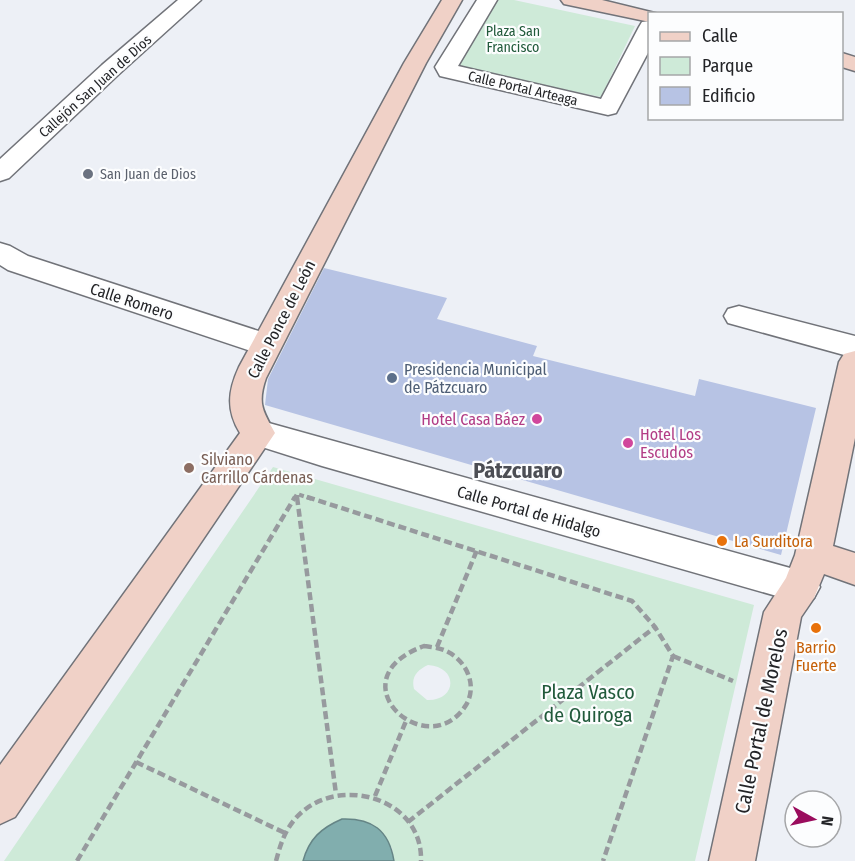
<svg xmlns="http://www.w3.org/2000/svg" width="855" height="861" font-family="'Fira Sans Condensed',sans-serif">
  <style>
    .green { fill: #ceead8; fill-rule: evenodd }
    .water { fill: #81aeae; stroke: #658586; stroke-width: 1.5 }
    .building { fill: #b7c3e4 }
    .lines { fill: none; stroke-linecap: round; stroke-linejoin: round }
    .street-casing { stroke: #717379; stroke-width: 3 }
    .secondary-casing { stroke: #717379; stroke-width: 3 }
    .path-far1 { stroke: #979a9e; stroke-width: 4; stroke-dasharray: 5 3; stroke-linecap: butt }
    .path { stroke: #979a9e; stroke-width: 4.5; stroke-dasharray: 8 4; stroke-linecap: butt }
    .street { fill: #fff; fill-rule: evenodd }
    .secondary { fill: #f0d1c7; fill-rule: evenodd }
    .worship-dot { fill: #6b7280; stroke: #fcfdfe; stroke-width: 2 }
    .service-dot { fill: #5c6f8a; stroke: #fcfdfe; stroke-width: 2 }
    .hotel-dot { fill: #d1479c; stroke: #fcfdfe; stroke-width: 2 }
    .education-dot { fill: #8d6e63; stroke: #fcfdfe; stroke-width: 2 }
    .food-dot { fill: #e8710a; stroke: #fcfdfe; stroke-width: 2 }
    .labels { text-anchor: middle; stroke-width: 4.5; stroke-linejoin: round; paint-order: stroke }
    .far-park-label { font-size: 14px; fill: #215a3b; stroke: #fcfdfe }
    .far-street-label { font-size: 14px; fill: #232427; stroke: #fcfdfe }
    .far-worship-label { font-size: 14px; fill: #5b616d; stroke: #fcfdfe; text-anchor: start }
    .street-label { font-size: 16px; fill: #232427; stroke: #fcfdfe }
    .service-label { font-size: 16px; fill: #4e5e75; stroke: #fcfdfe; text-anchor: start }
    .hotel-label { font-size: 16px; fill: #b23c85; stroke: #fcfdfe; text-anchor: end }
    .education-label { font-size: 16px; fill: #785e54; stroke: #fcfdfe; text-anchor: start }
    .food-label { font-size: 16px; fill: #c56008; stroke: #fcfdfe; text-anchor: start }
    .near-park-label { font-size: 20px; fill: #215a3b; stroke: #fcfdfe }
    .near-street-label { font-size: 20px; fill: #232427; stroke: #fcfdfe }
    .district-label { font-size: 22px; font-weight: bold; fill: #4c4e54; stroke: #fcfdfe }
  </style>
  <rect width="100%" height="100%" fill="#edf0f6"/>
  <!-- green -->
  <g class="green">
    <path d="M491 0H514L635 26 601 97 451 66Z"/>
    <path d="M273 467 754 605 695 861H394L392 848 372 824 357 819H342L306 850 303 861H4ZM428 665C459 667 457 701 427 700L414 689C411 677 417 670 428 665Z"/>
  </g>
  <!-- water -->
  <path class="water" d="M342 819C372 818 389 830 394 861H303C309 839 321 828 342 819Z"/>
  <!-- building -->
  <path class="building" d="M324 268 447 298 437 319 537 346 533 356 695 396 699 379 816 408 781 555 265 405 268 379Z"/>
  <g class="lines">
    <defs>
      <g id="street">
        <path d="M178 0H201L118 75 9 178 0 181V159L102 65Z"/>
        <path d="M477 0H497L458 66 601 99 639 27 642 22 650 21V49L616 113 608 115 440 76 435 67Z"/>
        <path d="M0 243 10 246 28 256 277 337 281 345 277 353 266 356 8 270 0 265Z"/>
        <path d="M739 306 855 336V358L728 323 724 316 728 309Z"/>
        <path d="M258 420 801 571 814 576 820 587 814 598 801 603 322 466 246 442 241 433 246 424Z"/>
      </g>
      <g id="secondary">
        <path d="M442 0H462L426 63 266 378C257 404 263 411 275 433L15 817 0 824V765L240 433C226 410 228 391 239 367L404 63Z"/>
        <path d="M561 0H602L659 14H650V22L564 4Z"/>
        <path d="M842 53 855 57V71L842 67Z"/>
        <path d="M855 351V438L833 546 855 553V585L824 574 814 598 801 617 755 861H709L764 612 786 578 795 555 839 362 844 354Z"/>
      </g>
    </defs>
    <!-- street casing -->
    <use href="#street" class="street-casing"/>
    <!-- secondary casing -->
    <use href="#secondary" class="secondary-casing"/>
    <!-- path-far1 -->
    <g class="path-far1">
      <path d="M297 495V499"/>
      <path d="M294 499 297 494 312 499"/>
    </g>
    <!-- path -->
    <g class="path">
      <path d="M297 497 336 794"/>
      <path d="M307 497 632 601 655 627 673 656 603 861"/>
      <path d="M424 646C431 647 440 648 446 651 466 660 478 685 466 705 428 766 332 680 424 646Z"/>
      <path d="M437 647 477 550"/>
      <path d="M673 656 733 681"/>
      <path d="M136 762 285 833"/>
      <path d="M375 796 406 721"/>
      <path d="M408 822 655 627"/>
      <path d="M77 861 295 497"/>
      <path d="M276 861C280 846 284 832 295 819 334 773 423 796 421 861"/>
    </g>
    <!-- street -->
    <use href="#street" class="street"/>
    <!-- secondary -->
    <use href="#secondary" class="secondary"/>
  </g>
  <!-- markers -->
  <circle class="worship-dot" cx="88" cy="174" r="6"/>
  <circle class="service-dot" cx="392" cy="378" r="6"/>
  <g class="hotel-dot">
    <circle cx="537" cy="419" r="6"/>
    <circle cx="628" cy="443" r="6"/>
  </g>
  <circle class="education-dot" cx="189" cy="468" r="6"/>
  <g class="food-dot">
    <circle cx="722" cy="541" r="6"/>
    <circle cx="816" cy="628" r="6"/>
  </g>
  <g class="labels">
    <!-- far-park labels -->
    <g class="far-park-label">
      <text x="513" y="36">Plaza San<tspan x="513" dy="16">Francisco</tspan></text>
    </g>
    <!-- far-street labels -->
    <g class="far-street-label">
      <text transform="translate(95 86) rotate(-42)" y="5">Callejón San Juan de Dios</text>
      <text transform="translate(523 88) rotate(13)" y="5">Calle Portal Arteaga</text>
    </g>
    <!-- far-worship labels -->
    <g class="far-worship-label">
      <text x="100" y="179">San Juan de Dios</text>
    </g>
    <!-- street labels -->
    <g class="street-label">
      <text transform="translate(132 301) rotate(18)" y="6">Calle Romero</text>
      <text transform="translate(281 319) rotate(-63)" y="6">Calle Ponce de León</text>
      <text transform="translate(529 511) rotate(16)" y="6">Calle Portal de Hidalgo</text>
    </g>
    <!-- service labels -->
    <g class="service-label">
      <text x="404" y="375">Presidencia Municipal<tspan x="404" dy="18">de Pátzcuaro</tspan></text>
    </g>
    <!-- hotel labels -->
    <g class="hotel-label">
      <text x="525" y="425">Hotel Casa Báez</text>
      <text x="640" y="440" text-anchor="start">Hotel Los<tspan x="640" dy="18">Escudos</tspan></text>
    </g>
    <!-- education labels -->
    <g class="education-label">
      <text x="201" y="465">Silviano<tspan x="201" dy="18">Carrillo Cárdenas</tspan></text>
    </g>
    <!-- food labels -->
    <g class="food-label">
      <text x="734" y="547">La Surditora</text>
      <text x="816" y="653" text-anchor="middle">Barrio<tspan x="816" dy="18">Fuerte</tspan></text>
    </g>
    <!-- near-park labels -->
    <g class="near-park-label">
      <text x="588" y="699">Plaza Vasco<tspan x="588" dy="23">de Quiroga</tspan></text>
    </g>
    <!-- near-street labels -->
    <g class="near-street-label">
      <text transform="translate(761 721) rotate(-78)" y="7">Calle Portal de Morelos</text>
    </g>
    <!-- district labels -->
    <g class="district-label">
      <text x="518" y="478">Pátzcuaro</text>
    </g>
  </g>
  <!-- legend -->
  <rect x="648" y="12" width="195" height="108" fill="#fcfdfe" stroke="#a5a6a8" stroke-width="1.5"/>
  <rect x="660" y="32" width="30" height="9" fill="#f0d1c7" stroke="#a5a6a8" stroke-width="1.5"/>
  <text x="702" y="42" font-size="18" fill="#232427">Calle</text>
  <rect x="660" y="57" width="30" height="18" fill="#ceead8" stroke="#a5a6a8" stroke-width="1.5"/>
  <text x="702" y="72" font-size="18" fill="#232427">Parque</text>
  <rect x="660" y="87" width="30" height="18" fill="#b7c3e4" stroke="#a5a6a8" stroke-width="1.5"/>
  <text x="702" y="102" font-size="18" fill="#232427">Edificio</text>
  <!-- north arrow -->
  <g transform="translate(813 819) rotate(98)"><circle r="28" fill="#fcfdfe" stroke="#a5a6a8" stroke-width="1.5"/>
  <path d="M0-4.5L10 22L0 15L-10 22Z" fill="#9a0c5d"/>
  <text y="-9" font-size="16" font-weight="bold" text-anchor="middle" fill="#232427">N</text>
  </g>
</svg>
